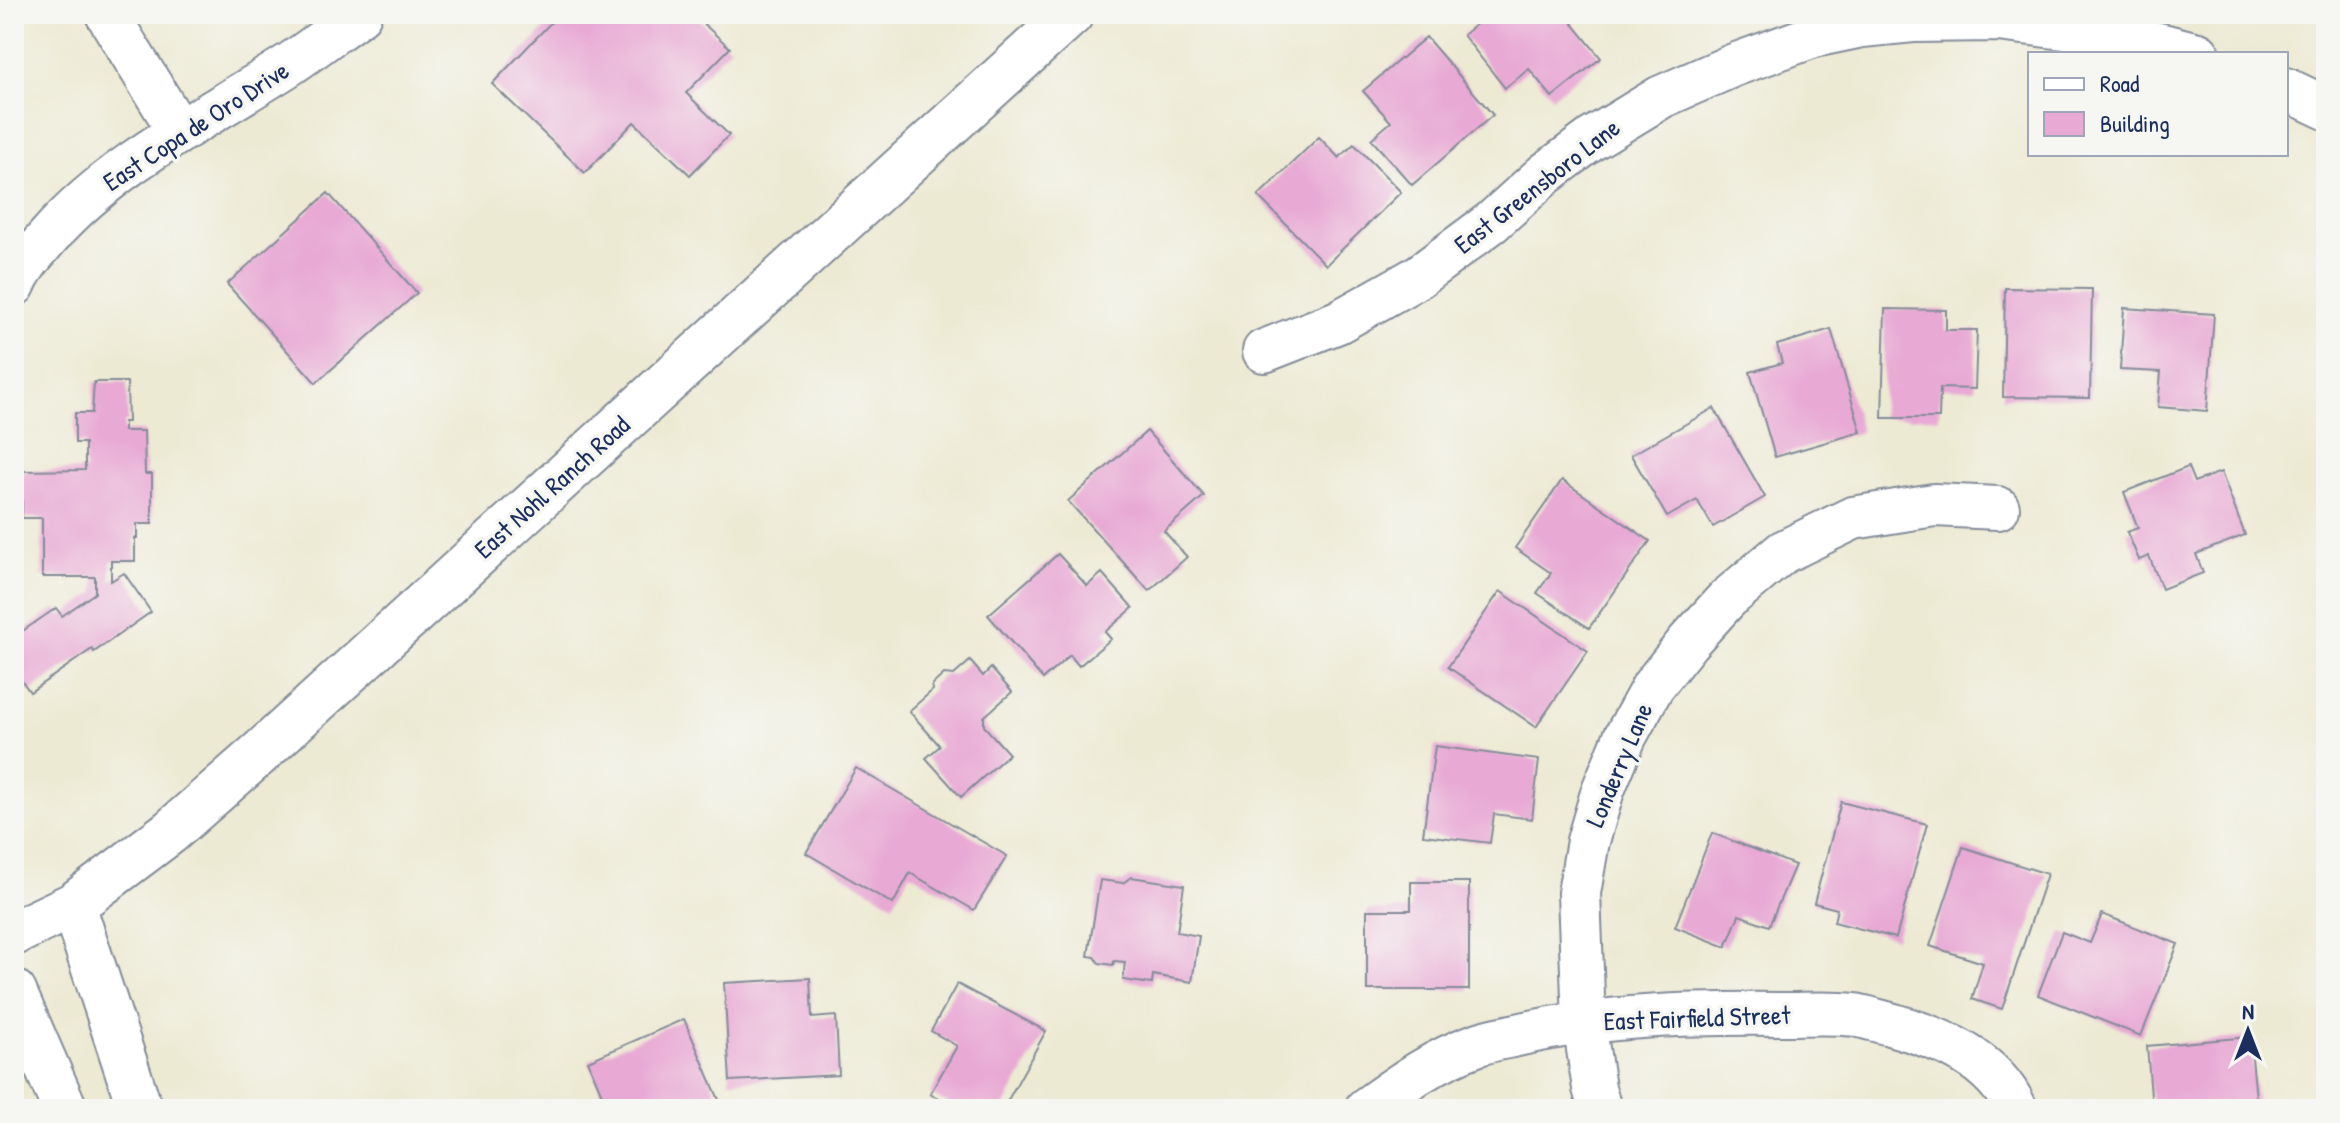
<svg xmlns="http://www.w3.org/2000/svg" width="2340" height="1123" font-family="'Patrick Hand',sans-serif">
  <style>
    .building { fill: #e8a9d4 }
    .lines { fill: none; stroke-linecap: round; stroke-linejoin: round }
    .minor-casing { stroke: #848c99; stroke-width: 46 }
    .tertiary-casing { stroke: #848c99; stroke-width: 48 }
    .secondary-casing { stroke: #848c99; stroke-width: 48 }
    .minor { stroke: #fff; stroke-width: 42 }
    .tertiary { stroke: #fff; stroke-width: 44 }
    .secondary { stroke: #fff; stroke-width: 44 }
    .labels { text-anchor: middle; stroke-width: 7; stroke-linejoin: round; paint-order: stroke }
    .street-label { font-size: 26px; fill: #1b2f5e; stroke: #f6f6f2 }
  </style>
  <rect width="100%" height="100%" fill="#f6f6f2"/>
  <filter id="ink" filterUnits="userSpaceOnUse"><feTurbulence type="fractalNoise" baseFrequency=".0125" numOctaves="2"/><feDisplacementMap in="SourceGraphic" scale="16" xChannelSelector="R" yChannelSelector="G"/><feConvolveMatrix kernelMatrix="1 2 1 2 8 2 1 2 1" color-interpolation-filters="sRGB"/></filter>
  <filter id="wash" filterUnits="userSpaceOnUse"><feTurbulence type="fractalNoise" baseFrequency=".006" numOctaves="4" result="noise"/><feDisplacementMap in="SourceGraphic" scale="32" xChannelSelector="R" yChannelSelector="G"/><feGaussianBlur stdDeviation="1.8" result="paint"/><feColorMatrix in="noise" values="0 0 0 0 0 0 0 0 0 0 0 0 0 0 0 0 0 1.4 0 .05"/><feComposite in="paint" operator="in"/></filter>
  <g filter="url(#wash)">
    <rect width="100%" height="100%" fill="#edead4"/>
    <g id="blocks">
      <!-- building -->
      <g class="building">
        <path d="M559 14H693L730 48 686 93 729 135 690 175 634 122 585 173 492 84Z"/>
        <path d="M1489 14H1565L1601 58 1552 97 1529 69 1505 88 1463 35Z"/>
        <path d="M1426 37 1493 115 1412 185 1371 139 1391 122 1363 91Z"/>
        <path d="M1319 137 1339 158 1354 144 1401 192 1326 265 1258 196Z"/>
        <path d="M328 193 417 293 316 383 227 284Z"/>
        <path d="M2005 288 2092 289 2090 398 2003 397Z"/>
        <path d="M2124 308 2214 314 2207 411 2158 407 2161 372 2120 370Z"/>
        <path d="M1885 309 1946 310V330H1977L1975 389 1940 388 1939 418H1882Z"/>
        <path d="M1831 329 1861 432 1775 457 1750 372 1782 363 1777 345Z"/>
        <path d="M94 382H127L128 422H124V431H144L145 474H152V524H137V538H135V561H111V581L124 573 151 612 94 652 92 649 30 692 14 670V637L56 608 62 616 95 593V577H42V518H22V471L85 470V443H75V413H92Z"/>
        <path d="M1714 408 1765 497 1713 527 1697 500 1667 517 1631 455Z"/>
        <path d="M1147 431 1204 496 1164 531 1187 557 1149 591 1068 501Z"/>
        <path d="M2188 467 2194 482 2221 472 2245 535 2196 554 2203 573 2162 589 2149 556 2139 560 2127 532 2138 528 2124 492Z"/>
        <path d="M1562 480 1650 541 1589 628 1537 593 1551 573 1515 548Z"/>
        <path d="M1058 554 1087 586 1102 573 1133 608 1105 632 1111 639 1079 666 1070 655 1043 679 988 615Z"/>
        <path d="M1500 591 1588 651 1536 727 1448 667Z"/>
        <path d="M970 661 983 676 991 668 1012 692 984 717V726L1009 754 961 797 926 758 940 746 909 711 933 690 932 685 944 674 954 675Z"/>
        <path d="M1435 746 1539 760 1532 819 1494 814 1490 843 1423 835Z"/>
        <path d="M856 768 1007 856 974 910 910 873 893 904 806 853Z"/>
        <path d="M1841 802 1927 824 1896 938 1834 922 1837 909 1814 903Z"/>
        <path d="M1712 833 1795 865 1769 926 1739 915 1726 947 1675 927Z"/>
        <path d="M1963 847 2047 874 2002 1009 1972 999 1983 963 1930 946Z"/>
        <path d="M1131 877 1184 885 1177 932 1199 936 1192 982 1153 975 1152 984 1123 980 1125 962 1114 961 1113 965 1099 963 1095 957 1088 956 1100 880 1123 883Z"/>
        <path d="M1411 882H1469V990H1367V910H1411Z"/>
        <path d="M2102 914 2178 944 2141 1036 2038 995 2062 932 2090 943Z"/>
        <path d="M810 978 812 1018 836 1016 839 1075 730 1081 724 983Z"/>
        <path d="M957 984 1046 1031 1003 1109H959L930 1094 957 1046 931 1031Z"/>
        <path d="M684 1019 723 1109H649L648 1107 642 1109H608L588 1061Z"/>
        <path d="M2250 1037 2257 1109H2152L2147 1046Z"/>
      </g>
    </g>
  </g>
  <g filter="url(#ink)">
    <use href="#blocks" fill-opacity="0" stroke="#848c99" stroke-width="2"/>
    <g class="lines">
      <defs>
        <g id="minor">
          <path d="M107 14 179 131"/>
          <path d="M2286 89 2326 108"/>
          <path d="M14 285C22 266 35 252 49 236 115 161 208 117 290 64 314 48 337 30 360 14"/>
          <path d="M1264 351 1338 322 1418 277 1492 222 1545 174 1592 139 1661 97 1734 65 1814 36 1862 26 1913 21 1998 20 2123 35 2198 54"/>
          <path d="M1366 1109C1400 1084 1436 1059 1476 1045 1489 1040 1503 1038 1517 1035 1603 1015 1694 1013 1782 1014 1806 1014 1831 1012 1855 1015 1866 1017 1878 1021 1890 1024 1940 1038 1993 1058 2016 1109"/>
          <path d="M1600 1109 1594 1088 1584 1023 1579 893 1588 841 1603 790 1625 737 1653 686 1688 642 1727 599 1783 552 1853 518 1934 505 1998 508"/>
        </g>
        <g id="tertiary">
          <path d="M73 905 140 1109"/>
          <path d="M14 992 65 1109"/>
        </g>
        <path id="secondary" d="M14 933 73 905 170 832 261 752 1071 14"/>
      </defs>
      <!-- minor casing -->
      <use href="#minor" class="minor-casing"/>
      <!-- tertiary casing -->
      <use href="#tertiary" class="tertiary-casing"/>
      <!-- secondary casing -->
      <use href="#secondary" class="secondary-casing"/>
      <!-- minor -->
      <use href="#minor" class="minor"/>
      <!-- tertiary -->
      <use href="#tertiary" class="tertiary"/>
      <!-- secondary -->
      <use href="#secondary" class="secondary"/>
    </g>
  </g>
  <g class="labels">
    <!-- street labels -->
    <g class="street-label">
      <text transform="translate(196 126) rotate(-33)" y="9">East Copa de Oro Drive</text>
      <text transform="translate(1537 186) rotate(-38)" y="9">East Greensboro Lane</text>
      <text transform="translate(552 487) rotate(-42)" y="9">East Nohl Ranch Road</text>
      <text transform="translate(1619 765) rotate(-67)" y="9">Londerry Lane</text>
      <text transform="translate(1697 1018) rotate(-2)" y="9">East Fairfield Street</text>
    </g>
  </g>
  <!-- margin -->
  <rect width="2340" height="1123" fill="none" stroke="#f6f6f2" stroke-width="48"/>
  <!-- legend -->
  <rect x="2028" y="52" width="260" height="104" fill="#f6f6f2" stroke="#9ea6b7" stroke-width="2"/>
  <rect x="2044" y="78" width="40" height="12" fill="#ffffff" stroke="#9ea6b7" stroke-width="2"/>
  <text x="2100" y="92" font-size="24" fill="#1b2f5e">Road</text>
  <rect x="2044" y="112" width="40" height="24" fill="#e8a9d4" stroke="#9ea6b7" stroke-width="2"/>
  <text x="2100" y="132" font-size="24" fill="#1b2f5e">Building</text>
  <!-- north arrow -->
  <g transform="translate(2248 1031)" stroke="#f6f6f2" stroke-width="6" paint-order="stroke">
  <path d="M0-6L14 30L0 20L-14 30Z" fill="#1b2f5e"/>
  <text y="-12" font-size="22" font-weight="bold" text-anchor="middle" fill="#1b2f5e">N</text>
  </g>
</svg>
